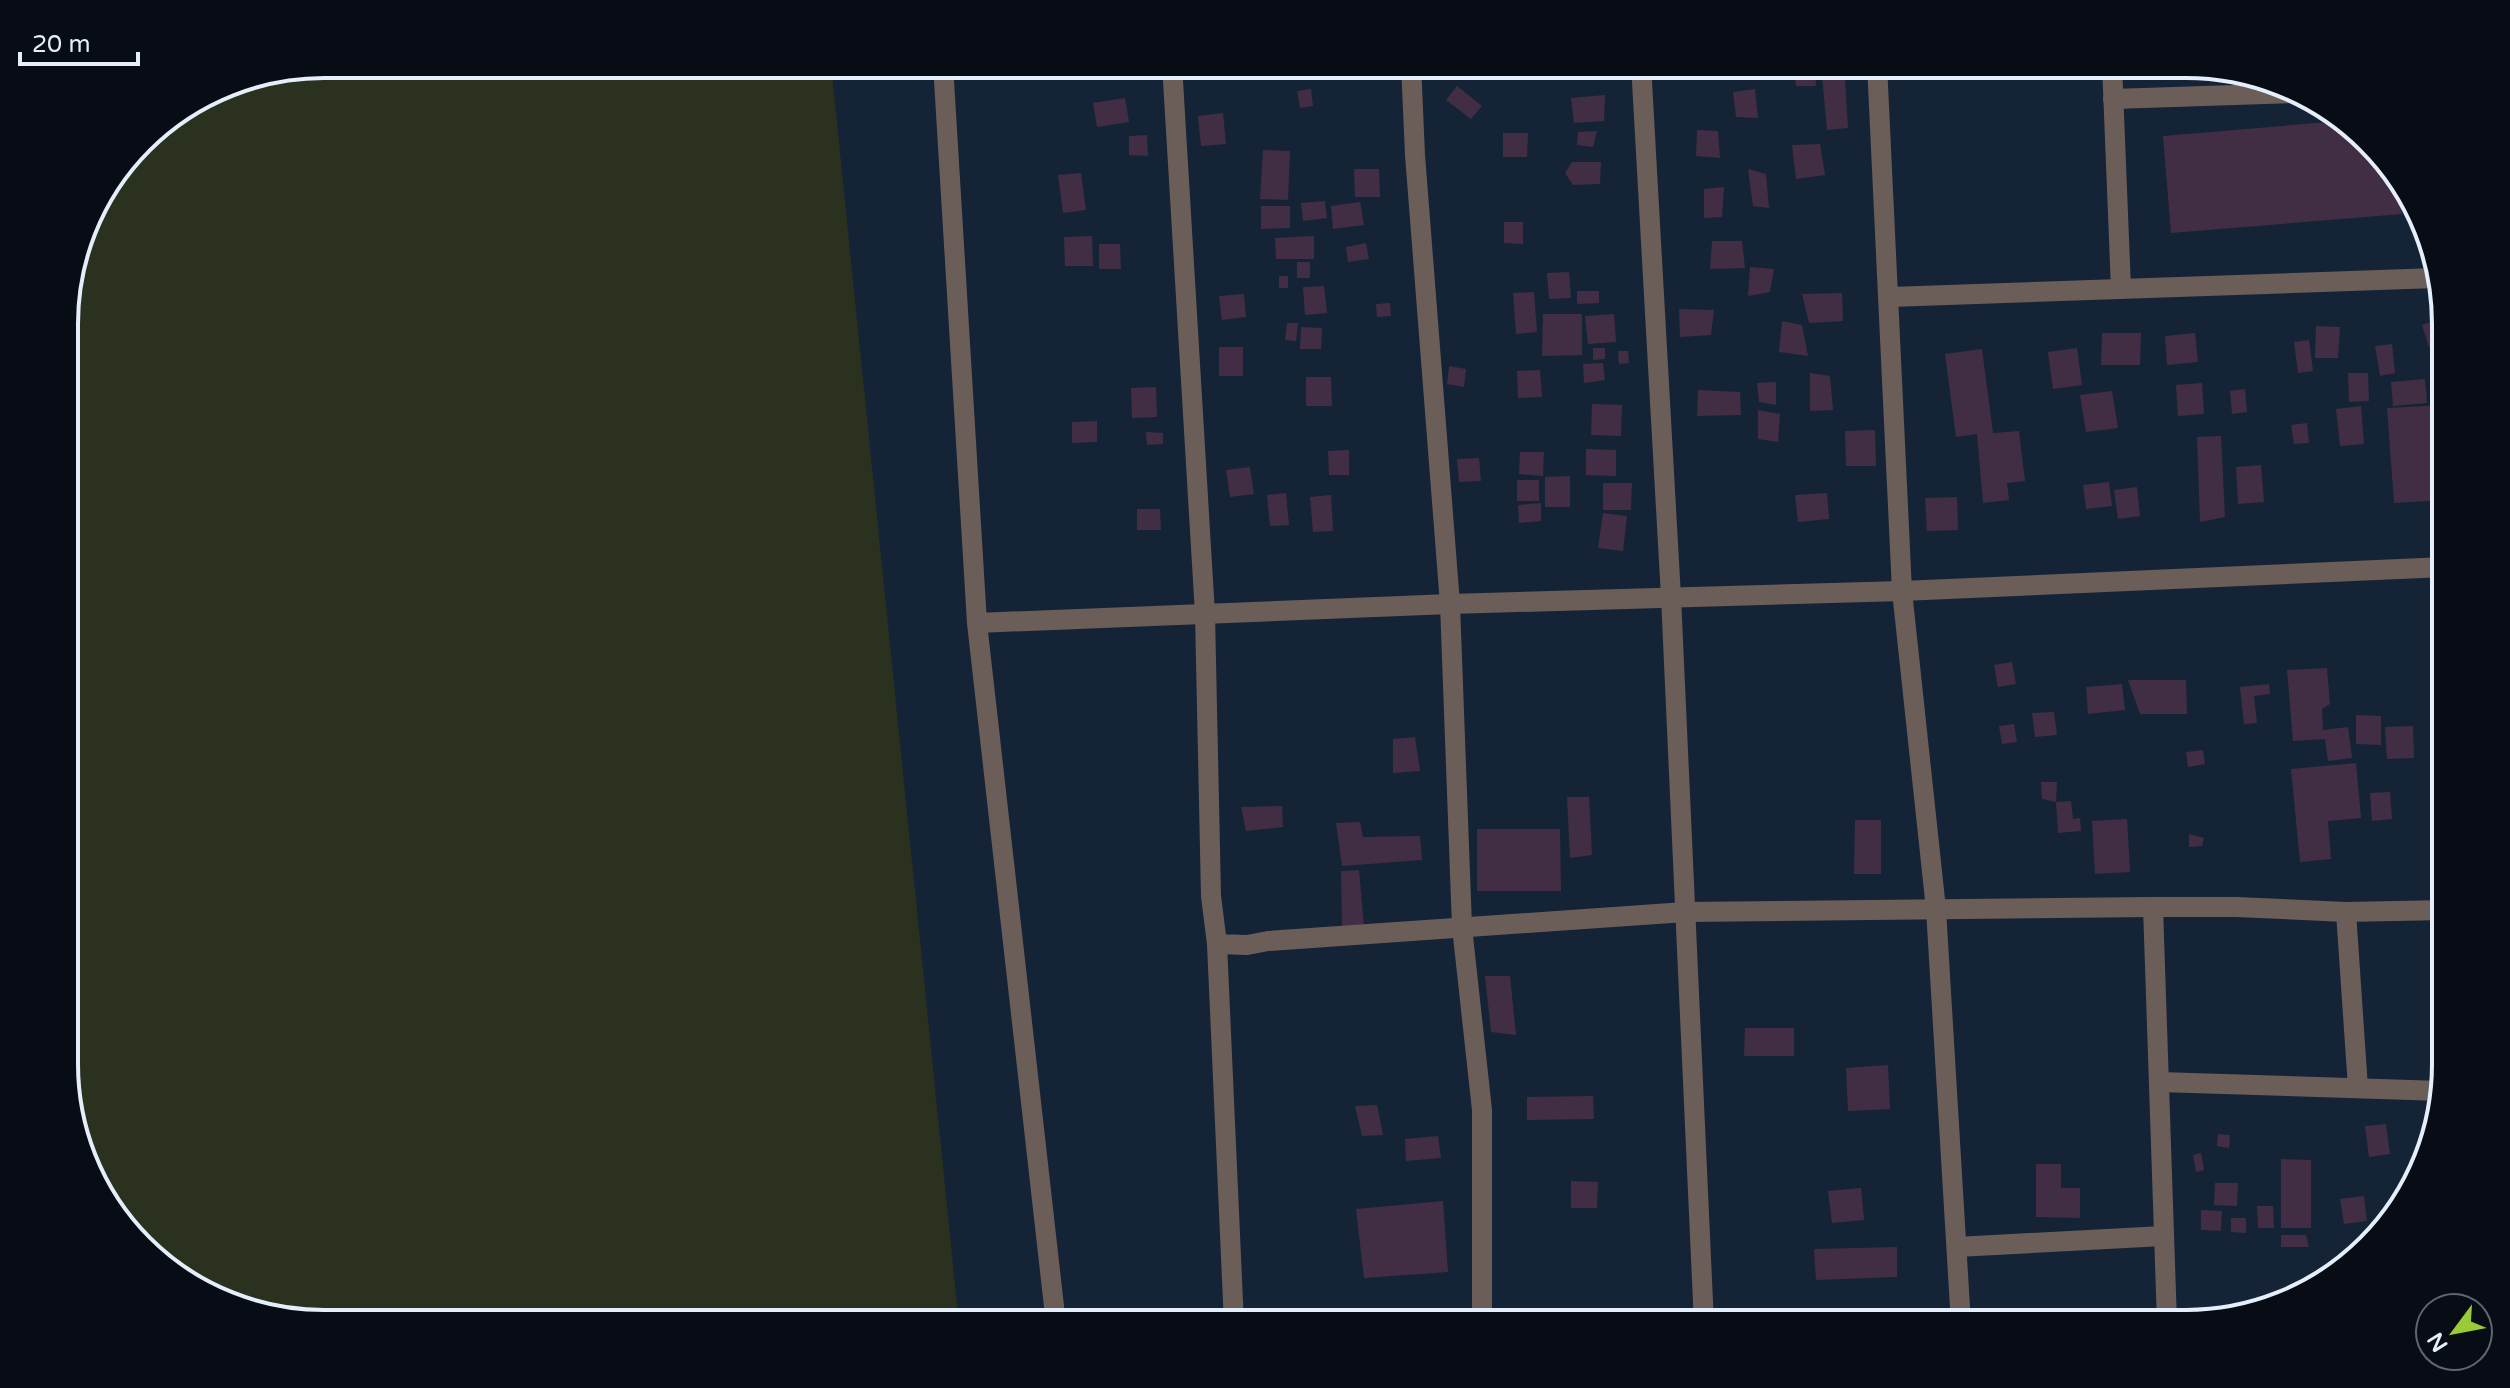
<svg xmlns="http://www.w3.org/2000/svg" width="2510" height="1388" font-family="'Varela Round',sans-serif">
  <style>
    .green { fill: #2a311f }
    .building { fill: #412e45 }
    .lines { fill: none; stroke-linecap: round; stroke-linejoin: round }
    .minor { stroke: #6b5e58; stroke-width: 20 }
    .rim { fill: none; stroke: #e5eefb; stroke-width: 4 }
  </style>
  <rect width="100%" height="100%" fill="#152336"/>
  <!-- green -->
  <path class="green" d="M324 64H402L484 73 531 64H831L959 1324H324L195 1289 108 1208 66 1097V291L91 209 152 129 225 84Z"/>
  <!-- building -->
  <g class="building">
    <path d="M1351 64H1375V75L1350 74Z"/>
    <path d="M1435 64H1448L1449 75H1436Z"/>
    <path d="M1793 64H1815L1816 86H1796Z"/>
    <path d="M1821 64H1844L1848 128 1827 130Z"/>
    <path d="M2064 64H2091L2090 80 2063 76Z"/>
    <path d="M1457 86 1482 106 1471 119 1446 100Z"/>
    <path d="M1311 89 1313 106 1300 108 1297 91Z"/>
    <path d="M1755 89 1758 118 1736 117 1733 92Z"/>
    <path d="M1605 95 1604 121 1574 123 1571 98Z"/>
    <path d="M1125 98 1129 122 1097 127 1093 103Z"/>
    <path d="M1223 113 1226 144 1201 146 1198 116Z"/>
    <path d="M2340 121 2398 176 2402 214 2171 233 2163 136Z"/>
    <path d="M1697 130 1718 131 1720 158 1696 156Z"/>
    <path d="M1597 131 1593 147 1577 145 1578 132Z"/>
    <path d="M1503 133H1528L1527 157H1503Z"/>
    <path d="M1147 135 1148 156 1129 155V136Z"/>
    <path d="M1820 144 1825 175 1796 179 1792 145Z"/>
    <path d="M1263 150 1290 151 1288 200 1260 199Z"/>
    <path d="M1572 162H1601L1600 184 1573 185 1565 173Z"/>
    <path d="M1354 169H1379L1380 197H1355Z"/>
    <path d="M1748 169 1766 174 1769 208 1753 206Z"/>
    <path d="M1081 173 1086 210 1063 213 1058 175Z"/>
    <path d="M1724 187 1722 217 1704 218V189Z"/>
    <path d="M1325 201 1327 218 1303 221 1301 203Z"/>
    <path d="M1360 202 1364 225 1333 229 1331 206Z"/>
    <path d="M1261 206H1290V228L1261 229Z"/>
    <path d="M1504 222H1523V244L1504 243Z"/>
    <path d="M1092 236 1093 266H1065L1064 237Z"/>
    <path d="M1314 236V259H1276L1275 238Z"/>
    <path d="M1712 241H1742L1745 268 1710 269Z"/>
    <path d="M1366 243 1369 259 1348 262 1346 247Z"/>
    <path d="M1099 244H1120L1121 269H1099Z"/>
    <rect x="1297" y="262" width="13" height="16"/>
    <path d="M1750 267 1774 269 1770 292 1748 296Z"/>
    <path d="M1569 272 1571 298 1549 299 1547 273Z"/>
    <rect x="1279" y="276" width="9" height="12"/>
    <path d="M1324 286 1327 313 1305 315 1303 287Z"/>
    <path d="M1577 291H1599V303L1577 304Z"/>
    <path d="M1534 292 1537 332 1516 334 1513 293Z"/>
    <path d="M1842 293 1843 321 1809 323 1802 294Z"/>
    <path d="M1244 294 1246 317 1222 320 1219 296Z"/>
    <path d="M1390 303 1391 316 1377 317 1376 304Z"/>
    <path d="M1679 309 1714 310 1711 335 1680 337Z"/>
    <path d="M1543 314H1582V355L1542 356Z"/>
    <path d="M1614 314 1616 342 1588 344 1585 316Z"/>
    <path d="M2445 318V339L2428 344 2422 325Z"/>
    <path d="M1782 321 1802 325 1808 356 1779 352Z"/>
    <path d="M1287 323H1298L1296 341 1285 340Z"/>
    <path d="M2316 326 2340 327 2338 358H2315Z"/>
    <path d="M1301 327 1322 328 1321 349H1300Z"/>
    <path d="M2102 333H2141L2140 365H2101Z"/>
    <path d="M2195 333 2198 362 2167 365 2165 336Z"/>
    <path d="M2309 340 2313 371 2298 373 2294 342Z"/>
    <path d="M2445 343V375H2433L2431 351 2428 344Z"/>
    <path d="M2392 344 2395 373 2380 376 2375 346Z"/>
    <rect x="1219" y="347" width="24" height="29"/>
    <path d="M1593 348H1605V359L1593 360Z"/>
    <path d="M2077 348 2082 385 2053 389 2048 352Z"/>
    <path d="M1982 349 1993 433 2019 431 2025 481 2007 483 2009 500 1983 503 1977 434 1956 437 1945 354Z"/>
    <path d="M1618 351H1628L1629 363 1619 364Z"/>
    <path d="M1603 363 1605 380 1584 383 1583 364Z"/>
    <path d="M1449 366 1466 369 1464 387 1447 384Z"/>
    <path d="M1540 370 1542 397 1518 398 1517 371Z"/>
    <path d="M1810 373 1830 376 1833 410 1810 411Z"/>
    <path d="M2348 373H2368L2369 401 2349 402Z"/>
    <path d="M1306 377H1331L1332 406H1306Z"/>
    <path d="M2425 379 2427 403 2393 406 2391 382Z"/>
    <path d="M1776 382V405L1759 402 1757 383Z"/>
    <path d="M2202 383 2204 414 2178 416 2176 385Z"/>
    <path d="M1156 387 1157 417 1132 418 1131 388Z"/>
    <path d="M2245 389 2247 412 2232 414 2230 391Z"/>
    <path d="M1698 390 1740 392 1741 415 1697 416Z"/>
    <path d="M2112 391 2118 428 2086 432 2080 395Z"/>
    <path d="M1592 404 1622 405 1621 436 1591 435Z"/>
    <path d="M2445 405V500L2394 503 2387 408Z"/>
    <path d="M2361 406 2364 444 2340 446 2336 409Z"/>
    <path d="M1758 410 1780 414 1778 442 1758 439Z"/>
    <path d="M1097 421V442L1072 443V422Z"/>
    <path d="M2307 423 2309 443 2294 444 2291 425Z"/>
    <path d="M1875 430 1876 466H1846L1845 431Z"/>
    <path d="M1146 432 1163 433V444L1147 445Z"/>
    <path d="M2221 436 2225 517 2200 522 2197 437Z"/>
    <path d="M1586 449 1616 450V476L1586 475Z"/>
    <path d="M1349 450V475H1329L1328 451Z"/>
    <path d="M1520 452H1544L1543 476 1519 474Z"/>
    <path d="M1479 458 1481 481 1459 482 1457 459Z"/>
    <path d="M2261 465 2264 502 2238 504 2236 467Z"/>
    <path d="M1250 467 1254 494 1230 497 1226 470Z"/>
    <path d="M1570 476V507H1545V477Z"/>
    <rect x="1517" y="480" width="22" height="21"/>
    <path d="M2109 482 2112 506 2086 509 2083 485Z"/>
    <path d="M1603 483H1632L1631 510H1603Z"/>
    <path d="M2137 487 2140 516 2118 519 2114 490Z"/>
    <path d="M1286 493 1289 525 1270 526 1267 495Z"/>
    <path d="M1827 493 1829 519 1798 522 1795 495Z"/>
    <path d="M1331 495 1333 531 1313 532 1310 497Z"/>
    <path d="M1957 497 1958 530 1927 531 1925 498Z"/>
    <path d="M1541 503V521L1519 523 1518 505Z"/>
    <path d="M1137 509H1160L1161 530H1137Z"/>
    <path d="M1603 513 1627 516 1623 551 1598 548Z"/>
    <path d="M2012 662 2016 684 1998 687 1994 665Z"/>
    <path d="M2327 668 2330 704 2322 709 2323 730 2348 727 2352 758 2328 761 2325 739 2293 741 2287 670Z"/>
    <path d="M2128 680H2186L2187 714H2140Z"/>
    <path d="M2122 684 2125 710 2088 714 2086 687Z"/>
    <path d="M2269 684 2270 694 2254 696 2257 723 2244 724 2240 687Z"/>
    <path d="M2054 712 2057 735 2035 737 2032 713Z"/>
    <path d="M2356 715 2381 716V745L2356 744Z"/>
    <path d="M2014 724 2017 742 2002 744 1999 726Z"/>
    <path d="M2413 726 2414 758 2387 759 2385 727Z"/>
    <path d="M2439 732H2445V760H2440Z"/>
    <path d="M1415 737 1420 771 1393 773V739Z"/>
    <path d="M2203 750 2205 764 2188 767 2186 752Z"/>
    <path d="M2356 763 2361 818 2328 821 2331 859 2300 862 2291 769Z"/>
    <path d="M2041 782H2057L2056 802 2042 799Z"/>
    <path d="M2390 792 2392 819 2372 821 2370 793Z"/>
    <path d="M1567 797H1589L1592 855 1570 858Z"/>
    <path d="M2071 801 2073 819 2080 818 2081 831 2058 833 2056 802Z"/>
    <path d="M1282 806 1283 827 1246 831 1241 807Z"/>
    <path d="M2127 819 2130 872 2095 874 2092 821Z"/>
    <path d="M1855 820H1881V874H1854Z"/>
    <path d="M1360 822 1363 837 1420 836 1422 860 1342 866 1336 823Z"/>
    <path d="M1477 829H1560L1561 891H1477Z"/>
    <path d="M2189 834 2204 838 2202 846 2189 847Z"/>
    <path d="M1359 870 1364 926H1342L1341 871Z"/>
    <path d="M1485 976H1510L1516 1035 1491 1032Z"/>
    <path d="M1745 1028H1794V1056H1744Z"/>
    <path d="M1888 1065 1890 1109 1848 1111 1846 1068Z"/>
    <path d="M1593 1096 1594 1119 1527 1120V1097Z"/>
    <path d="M1377 1105 1383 1135 1362 1136 1355 1106Z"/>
    <path d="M2386 1124 2390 1154 2369 1157 2365 1126Z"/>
    <path d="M2218 1134 2230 1135 2229 1148 2217 1146Z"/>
    <path d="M1438 1136 1441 1158 1406 1161 1405 1139Z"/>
    <path d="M2201 1153 2204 1170 2196 1172 2193 1155Z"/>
    <path d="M2281 1159 2311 1160V1228H2281Z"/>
    <path d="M2036 1164H2061V1188H2080V1218L2036 1217Z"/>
    <path d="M1571 1181 1598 1182 1597 1208H1571Z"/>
    <path d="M2215 1183H2238L2237 1206 2214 1205Z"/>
    <path d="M1861 1188 1864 1220 1832 1223 1828 1191Z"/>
    <path d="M2364 1196 2367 1221 2344 1224 2340 1199Z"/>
    <path d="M1443 1201 1448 1272 1364 1278 1356 1209Z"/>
    <path d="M2257 1206H2273L2274 1228H2258Z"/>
    <path d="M2201 1210 2222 1211 2221 1231 2201 1230Z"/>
    <path d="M2231 1218H2246V1233L2231 1232Z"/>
    <path d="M2281 1235H2306L2309 1247H2281Z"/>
    <path d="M1897 1247V1277L1816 1280 1814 1249Z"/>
  </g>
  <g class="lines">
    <!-- minor -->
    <g class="minor">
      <path d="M943 64 977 623 1450 604 1902 591 2445 567"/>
      <path d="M1172 64 1205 614 1211 896 1217 944 1247 945 1268 941 1685 912 2153 907H2236L2346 912 2445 910"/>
      <path d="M1411 64 1415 155 1450 604 1462 927 1482 1110V1324"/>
      <path d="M1641 64 1671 597 1704 1324"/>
      <path d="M1877 64 1902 591 1936 909 1961 1324"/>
      <path d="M2112 64 2121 289"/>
      <path d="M2113 99 2294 93"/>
      <path d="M1890 297 2436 278"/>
      <path d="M977 623 1056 1324"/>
      <path d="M2153 907 2167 1323"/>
      <path d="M2346 912 2358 1088"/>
      <path d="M1217 944 1234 1324"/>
      <path d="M2159 1082 2442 1091"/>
      <path d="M1957 1247 2163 1236"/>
    </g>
  </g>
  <!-- crop -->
  <path d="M0 0H2510V1388H0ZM324 78H2186A246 246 0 0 1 2432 324V1064A246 246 0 0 1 2186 1310H324A246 246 0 0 1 78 1064V324A246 246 0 0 1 324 78Z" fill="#070c15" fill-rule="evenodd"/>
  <path class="rim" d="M324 78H2186A246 246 0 0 1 2432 324V1064A246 246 0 0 1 2186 1310H324A246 246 0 0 1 78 1064V324A246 246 0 0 1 324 78Z"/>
  <!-- north arrow -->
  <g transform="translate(2454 1332) rotate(238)"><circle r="38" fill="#070c15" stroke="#606671" stroke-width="2"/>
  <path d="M0-6L14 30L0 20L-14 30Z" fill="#98cb37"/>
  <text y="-12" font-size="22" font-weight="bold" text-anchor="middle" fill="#e5eefb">N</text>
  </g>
  <!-- scale -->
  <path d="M20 52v12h118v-12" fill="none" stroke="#e5eefb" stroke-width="4"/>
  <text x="32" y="52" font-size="24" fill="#e5eefb" stroke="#070c15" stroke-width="6" paint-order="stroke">20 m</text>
</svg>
